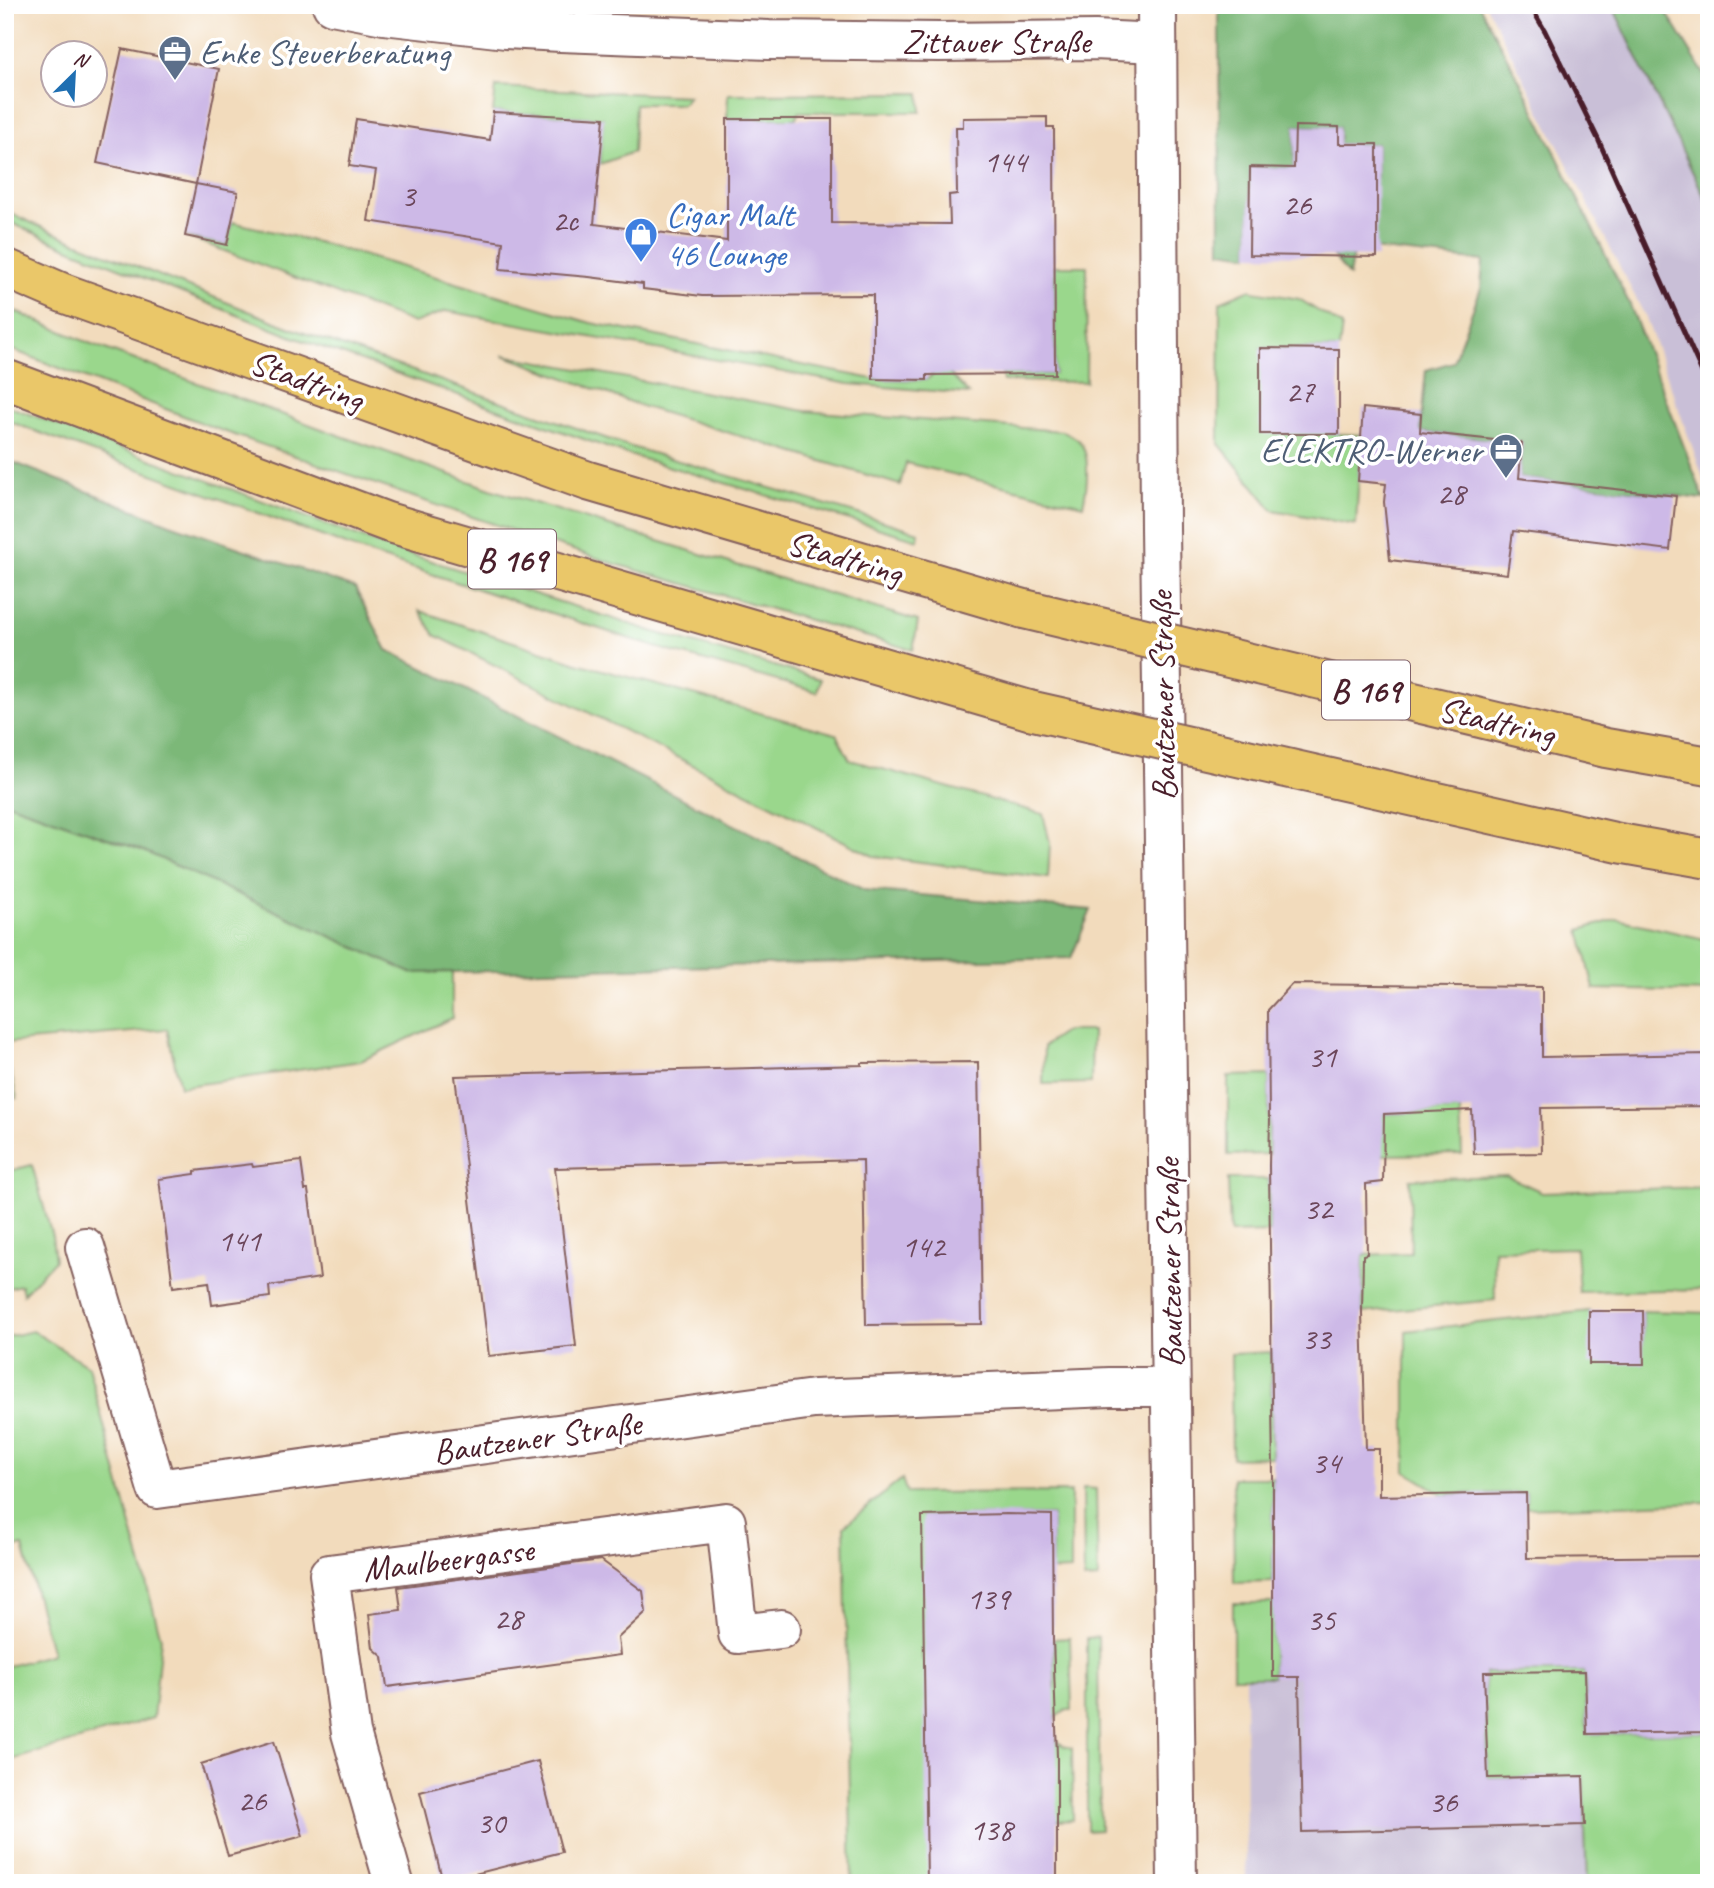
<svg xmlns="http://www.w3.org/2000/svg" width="1714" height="1888" font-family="Caveat,sans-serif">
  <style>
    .industrial { fill: #c9bfd7 }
    .green { fill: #9ad78c; stroke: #727b5c; stroke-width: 2 }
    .forest { fill: #7bb878; stroke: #626c52; stroke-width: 2 }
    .building { fill: #cdb9e7 }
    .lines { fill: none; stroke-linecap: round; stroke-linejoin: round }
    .minor-casing { stroke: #85615e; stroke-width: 42 }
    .major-casing { stroke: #85615e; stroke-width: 42 }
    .minor { stroke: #fff; stroke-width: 38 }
    .major { stroke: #eac769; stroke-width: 38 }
    .rail { stroke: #4a1f2b; stroke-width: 5 }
    .major-bridge-casing { stroke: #85615e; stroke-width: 42; stroke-linecap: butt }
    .major-bridge { stroke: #eac769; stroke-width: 38 }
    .labels { text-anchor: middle; stroke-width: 7; stroke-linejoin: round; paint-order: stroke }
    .number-label { font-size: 32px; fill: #6b465a }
    .shield { fill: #fff; stroke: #80626b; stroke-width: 2 }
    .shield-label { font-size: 33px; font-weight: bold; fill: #4a1f2b }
    .street-label { font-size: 35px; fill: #4a1f2b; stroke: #fff }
    .service-label { font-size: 35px; fill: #4e5e75; stroke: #fff; text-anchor: start }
    .shop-label { font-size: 35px; fill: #366cbe; stroke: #fff; text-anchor: start }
  </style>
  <rect width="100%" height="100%" fill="#fff"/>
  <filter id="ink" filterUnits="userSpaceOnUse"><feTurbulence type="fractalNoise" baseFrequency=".0143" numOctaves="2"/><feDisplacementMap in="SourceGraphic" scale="14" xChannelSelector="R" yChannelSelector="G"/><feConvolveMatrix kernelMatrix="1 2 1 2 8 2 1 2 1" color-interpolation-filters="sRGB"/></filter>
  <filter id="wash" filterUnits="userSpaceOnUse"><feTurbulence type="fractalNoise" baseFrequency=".00686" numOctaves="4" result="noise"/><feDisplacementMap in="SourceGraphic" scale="28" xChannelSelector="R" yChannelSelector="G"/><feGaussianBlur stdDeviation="1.57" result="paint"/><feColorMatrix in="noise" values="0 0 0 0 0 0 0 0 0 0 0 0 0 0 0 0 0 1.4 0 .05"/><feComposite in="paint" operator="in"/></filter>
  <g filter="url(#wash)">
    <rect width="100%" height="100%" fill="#f2dbbc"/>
    <!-- industrial -->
    <g class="industrial">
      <path d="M1486 5H1612L1709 206V494L1646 318Z"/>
      <path d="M1484 1673 1488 1778 1583 1776 1587 1883H1246L1245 1678Z"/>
    </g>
    <!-- green -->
    <g class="green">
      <path d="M496 87 689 96 682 104H635L633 152 600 164 603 118 493 112Z"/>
      <path d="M920 93 921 112H799L795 119H727L728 94Z"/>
      <path d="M5 211 66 238 296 330 628 446 919 532 918 540 626 454 293 337 63 246 5 220Z"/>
      <path d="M232 222 325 244 591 323 873 379 926 380 943 367 969 394 849 384 446 311 414 323 185 236 227 245Z"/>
      <path d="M1054 266H1087L1086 382 1003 381 1002 374H1055Z"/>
      <path d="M1248 290 1299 299 1342 326 1339 349 1261 348 1339 434 1361 435 1356 525 1273 510 1219 444 1220 302Z"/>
      <path d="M5 307 89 343 330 432 496 491 918 621 913 650 612 563 448 509 220 430 5 347Z"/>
      <path d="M503 355 805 411 1062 431C1066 434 1074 436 1077 439 1092 452 1087 488 1083 505L906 463 900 485 641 406Z"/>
      <path d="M5 405 381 545 661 634 820 679 817 692 655 647 376 556 5 420Z"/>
      <path d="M420 611 577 663 836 734 850 760 1043 814 1050 843 1048 878 873 856 435 635Z"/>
      <path d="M5 802 144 851 411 973 452 972V1018L361 1061 180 1087 167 1029 5 1043Z"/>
      <path d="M1617 919 1709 940V992L1594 989 1580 930Z"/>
      <path d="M1066 1031H1092L1091 1083 1043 1084 1044 1046Z"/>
      <path d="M5 1048 17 1098 5 1101Z"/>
      <path d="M1269 1075V1154L1228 1155V1076Z"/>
      <path d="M1460 1110 1462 1154 1383 1155 1365 1115Z"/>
      <path d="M32 1165 52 1236 55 1260 23 1294 21 1285 5 1289V1172Z"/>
      <path d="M1507 1176 1542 1192 1709 1187V1289L1579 1292 1576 1248 1494 1250 1495 1300 1362 1313 1363 1255 1411 1253 1410 1179Z"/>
      <path d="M1228 1179H1269L1270 1232 1230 1233Z"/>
      <path d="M1589 1311 1643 1363V1311L1709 1313V1502L1526 1508V1493L1449 1494 1446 1496 1406 1472V1331Z"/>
      <path d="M33 1331 88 1366 161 1638 153 1718 5 1762V1667L52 1654 23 1546 5 1550V1337Z"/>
      <path d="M1271 1352 1272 1457 1232 1458 1231 1354Z"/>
      <path d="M1233 1478H1273V1582L1234 1583Z"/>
      <path d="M902 1479 907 1493 1071 1492V1570L1052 1571V1515L922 1516 1055 1687 1053 1639 1070 1638 1072 1710H1065L1056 1717C1052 1733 1053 1745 1072 1748L1073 1820 1056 1821 927 1883H852L844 1526Z"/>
      <path d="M1083 1488 1096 1489 1098 1579 1084 1580Z"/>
      <path d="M1233 1603H1274L1273 1677H1233Z"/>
      <path d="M1098 1637 1100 1830 1087 1831V1638Z"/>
      <path d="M1585 1671 1587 1734 1709 1732V1883H1587L1583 1777 1488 1778 1484 1673Z"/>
    </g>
    <!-- forest -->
    <g class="forest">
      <path d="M1219 5H1479L1523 87 1630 305 1704 499 1519 478 1522 443 1420 432 1426 370 1453 362 1481 288 1483 261 1354 247 1349 276 1333 256 1361 177H1377V144H1339V127L1295 126 1294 168 1251 167 1249 255 1220 251Z"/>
      <path d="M1612 5H1662L1709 82V206Z"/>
      <path d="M5 459 170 524 355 588 387 650 864 890 1091 910 1071 958 411 973 144 851 5 802Z"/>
    </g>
    <g id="blocks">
      <!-- building -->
      <g class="building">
        <path d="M122 49 219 69 196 184 97 163Z"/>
        <path d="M493 112 604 118 594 224 727 241V119H832V223L950 224 949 195 957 194 956 127H963V118L1047 117V127H1054L1055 374 927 375V380L873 379V295L702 296 643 289V284L589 277 500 269 503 242 368 221 376 170 349 166 356 119 490 140Z"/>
        <path d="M1295 126 1339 127V144H1377V257L1249 255 1250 167 1294 168Z"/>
        <path d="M196 184 238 192 227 245 185 236Z"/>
        <path d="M1260 348 1339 349V434H1260Z"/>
        <path d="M1363 408 1421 414 1420 432 1522 443 1519 478 1676 496 1670 550 1513 531 1507 574 1390 560 1384 502 1386 484 1358 481Z"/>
        <path d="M1292 984 1542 987V1057L1709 1054V1106L1541 1108 1542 1153 1474 1154 1472 1110 1384 1114 1383 1182 1366 1184 1367 1254 1363 1255 1362 1313 1366 1449H1379V1496L1526 1493 1527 1558 1709 1556V1732L1587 1734 1585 1671 1484 1672 1488 1778 1583 1776 1585 1825 1302 1832 1299 1677H1273V1478L1269 1166 1270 1117H1269L1268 1010Z"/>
        <path d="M978 1062 982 1324 866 1325 863 1160 555 1168 576 1346 489 1356 455 1076 862 1065V1063Z"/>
        <path d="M301 1161 305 1190H308L320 1278 269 1286 270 1297 212 1305 209 1282 173 1287 159 1179 195 1174V1171L252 1164 253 1167Z"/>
        <path d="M1589 1311H1643L1644 1364H1589Z"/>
        <path d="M1007 1514 1052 1515 1053 1639 1057 1756V1883H927L922 1516Z"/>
        <path d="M601 1560 643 1591 646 1612 618 1638 620 1655 387 1687 383 1657 373 1648 369 1614 401 1610 398 1587Z"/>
        <path d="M274 1741 303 1836 228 1856 201 1764Z"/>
        <path d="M538 1761 562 1852 443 1882 420 1792Z"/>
      </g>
    </g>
  </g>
  <g filter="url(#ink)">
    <use href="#blocks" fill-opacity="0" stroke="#85615e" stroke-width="2"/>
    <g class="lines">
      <defs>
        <g id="minor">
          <path d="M332 5 384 15 506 29 561 32 769 40 939 42 1095 40 1157 43"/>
          <path d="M1157 5 1160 528 1177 1883"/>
          <path d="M85 1247 157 1489 814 1399 1110 1387H1170"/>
          <path d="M394 1883 351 1733 329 1574 726 1522 738 1634 781 1629"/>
        </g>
        <g id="major">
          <path d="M5 268 63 293 588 481 1024 609"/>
          <path d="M5 379 387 522 1029 710"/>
        </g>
      </defs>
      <!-- minor casing -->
      <use href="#minor" class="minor-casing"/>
      <!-- major casing -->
      <use href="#major" class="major-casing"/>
      <!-- minor -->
      <use href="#minor" class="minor"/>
      <!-- major -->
      <use href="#major" class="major"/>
      <!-- rail -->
      <path class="rail" d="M1530 5 1545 31 1598 139 1709 388"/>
      <defs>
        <g id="major-bridge">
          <path d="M1024 609 1606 748 1709 766"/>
          <path d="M1029 710 1619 843 1709 859"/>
        </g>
      </defs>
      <!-- major-bridge casing -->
      <use href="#major-bridge" class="major-bridge-casing"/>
      <!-- major-bridge -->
      <use href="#major-bridge" class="major-bridge"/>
    </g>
  </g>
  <!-- icons -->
  <defs>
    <symbol id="office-pin" viewBox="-11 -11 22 30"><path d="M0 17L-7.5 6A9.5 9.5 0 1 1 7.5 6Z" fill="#5c6f8a" stroke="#fff"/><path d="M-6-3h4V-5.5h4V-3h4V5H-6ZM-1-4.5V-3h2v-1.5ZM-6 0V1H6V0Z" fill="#fff"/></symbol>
    <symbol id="shop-pin" viewBox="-11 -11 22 30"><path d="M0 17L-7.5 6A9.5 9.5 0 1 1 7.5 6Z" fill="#3f7fe0" stroke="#fff"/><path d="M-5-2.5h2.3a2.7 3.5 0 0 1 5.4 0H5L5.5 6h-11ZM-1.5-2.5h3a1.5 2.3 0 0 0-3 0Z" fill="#fff"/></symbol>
  </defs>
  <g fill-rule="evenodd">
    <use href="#office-pin" x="156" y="33" width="38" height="52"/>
    <use href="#shop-pin" x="622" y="215" width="38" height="52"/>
    <use href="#office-pin" x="1487" y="431" width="38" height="52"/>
  </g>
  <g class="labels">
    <!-- number labels -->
    <g class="number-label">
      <text x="1005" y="172">144</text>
      <text x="408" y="206">3</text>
      <text x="1297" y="215">26</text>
      <text x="565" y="231">2c</text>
      <text x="1300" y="402">27</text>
      <text x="1451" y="504">28</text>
      <text x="1322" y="1067">31</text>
      <text x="1318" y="1219">32</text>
      <text x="239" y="1251">141</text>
      <text x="923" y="1257">142</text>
      <text x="1316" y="1349">33</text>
      <text x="1326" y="1473">34</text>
      <text x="988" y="1609">139</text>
      <text x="508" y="1629">28</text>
      <text x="1321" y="1630">35</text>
      <text x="252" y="1811">26</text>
      <text x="1443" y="1812">36</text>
      <text x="491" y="1833">30</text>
      <text x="991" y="1840">138</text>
    </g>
    <!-- shield labels -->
    <g class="shield">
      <rect x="468" y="529.5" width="88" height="59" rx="5"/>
      <rect x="1322" y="660.5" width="88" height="59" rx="5"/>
    </g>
    <g class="shield-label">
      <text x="512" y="571">B 169</text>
      <text x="1366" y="702">B 169</text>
    </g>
    <!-- street labels -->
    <g class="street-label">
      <text x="996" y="53">Zittauer Straße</text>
      <text transform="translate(307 380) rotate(20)" y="12">Stadtring</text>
      <text transform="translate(845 557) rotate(16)" y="12">Stadtring</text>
      <text transform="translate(1162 696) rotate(-91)" y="12">Bautzener Straße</text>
      <text transform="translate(1497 721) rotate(13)" y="12">Stadtring</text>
      <text transform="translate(1169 1263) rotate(-91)" y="12">Bautzener Straße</text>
      <text transform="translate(537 1437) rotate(-8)" y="12">Bautzener Straße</text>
      <text transform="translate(448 1559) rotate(-7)" y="12">Maulbeergasse</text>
    </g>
    <!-- service labels -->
    <g class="service-label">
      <text x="200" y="64">Enke Steuerberatung</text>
      <text x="1482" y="462" text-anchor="end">ELEKTRO-Werner</text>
    </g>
    <!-- shop labels -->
    <g class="shop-label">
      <text x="666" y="226">Cigar Malt<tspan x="666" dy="40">46 Lounge</tspan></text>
    </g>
  </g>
  <!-- margin -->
  <rect width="1714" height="1888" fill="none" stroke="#fff" stroke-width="28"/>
  <!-- north arrow -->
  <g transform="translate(74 74) rotate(24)"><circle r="33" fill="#ffffff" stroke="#b7a5aa" stroke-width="2"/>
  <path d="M0-5L12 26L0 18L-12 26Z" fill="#1f6fb2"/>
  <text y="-10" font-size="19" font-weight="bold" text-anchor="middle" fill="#4a1f2b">N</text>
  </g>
</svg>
